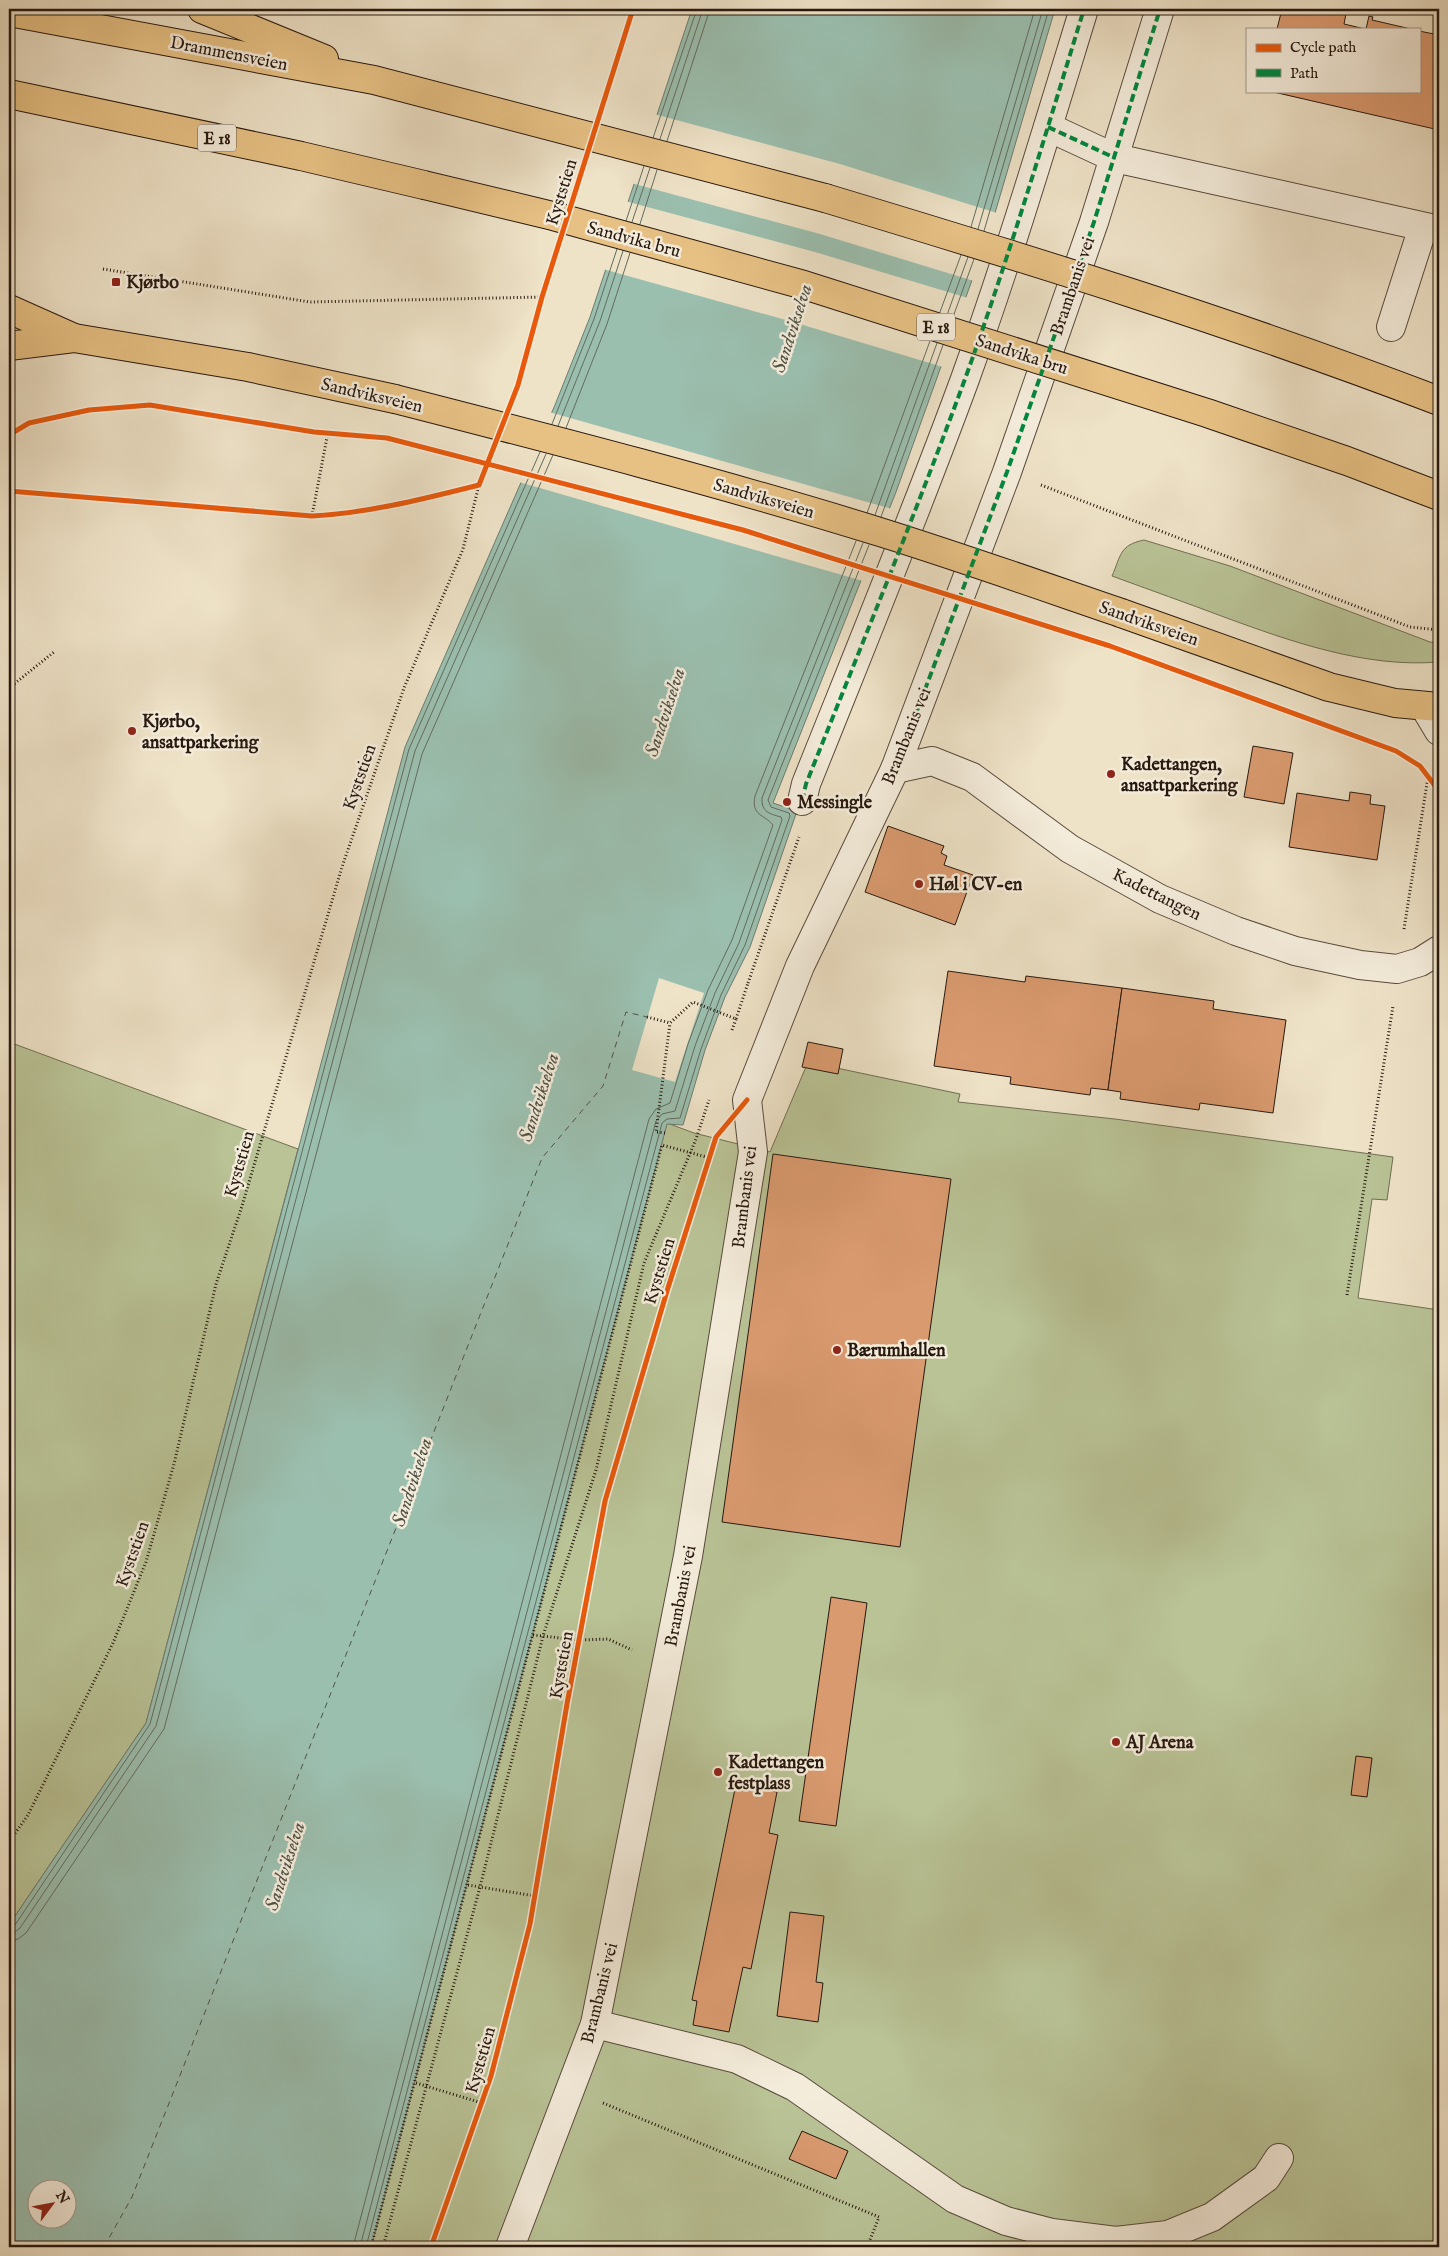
<svg xmlns="http://www.w3.org/2000/svg" width="1448" height="2256" font-family="'IM FELL English',serif">
  <style>
    .green { fill: #b9c396; stroke: #706e52 }
    .water { fill: #9bbfaf; stroke: #6d7c6f; fill-rule: evenodd }
    .pier { fill: #eee2c7 }
    .lines { fill: none; stroke-linecap: round; stroke-linejoin: round }
    .shore { stroke: #616c5f; stroke-width: 1 }
    .ferry { stroke: #505247; stroke-width: 1; stroke-dasharray: 6 5; stroke-linecap: butt }
    .building { fill: #da9a6f; stroke: #27180f }
    .minor-casing { stroke: #594a3d; stroke-width: 30 }
    .major-casing { stroke: #27180f; stroke-width: 30 }
    .highway-casing { stroke: #27180f; stroke-width: 30 }
    .path { stroke: #27180f; stroke-width: 3; stroke-dasharray: 1 2.5; stroke-linecap: butt }
    .minor { stroke: #f4ecdb; stroke-width: 28 }
    .major { stroke: #e7c184; stroke-width: 28 }
    .highway { stroke: #e7c184; stroke-width: 28 }
    .major-bridge-casing { stroke: #27180f; stroke-width: 30; stroke-linecap: butt }
    .highway-bridge-casing { stroke: #27180f; stroke-width: 30; stroke-linecap: butt }
    .major-bridge { stroke: #e7c184; stroke-width: 28 }
    .highway-bridge { stroke: #e7c184; stroke-width: 28 }
    .quiet { stroke: #00873e; stroke-width: 4; stroke-dasharray: 8 4; stroke-linecap: butt }
    .cycleway-casing { stroke: #f4ecdb; stroke-width: 8 }
    .cycleway { stroke: #e8590c; stroke-width: 5 }
    .poi-dot { fill: #8f2418; stroke: #f4ecdb; stroke-width: 2 }
    .labels { text-anchor: middle; stroke-width: 5; stroke-linejoin: round; paint-order: stroke }
    .shield { fill: #f4ecdb; stroke: #64584c; stroke-width: 1 }
    .shield-label { font-size: 16px; font-weight: bold; fill: #27180f }
    .street-label { font-size: 18px; fill: #27180f; stroke: #f4ecdb }
    .poi-label { font-size: 18px; font-weight: bold; fill: #27180f; stroke: #f4ecdb; text-anchor: start }
    .water-label { font-size: 19px; font-style: italic; fill: #505247; stroke: #f4ecdb }
  </style>
  <rect width="100%" height="100%" fill="#eee2c7"/>
  <filter id="stains"><feTurbulence type="fractalNoise" baseFrequency=".004" numOctaves="4"/><feColorMatrix values="0 0 0 0 .2 0 0 0 0 .09 0 0 0 0 .02 0 0 0 .5 -.17"/></filter>
  <radialGradient id="worn" r=".72"><stop offset=".6" stop-color="#630" stop-opacity="0"/><stop offset="1" stop-color="#630" stop-opacity=".3"/></radialGradient>
  <!-- green -->
  <g class="green">
    <path d="M1144 540 1230 566 1430 642 1439 643V662C1366 668 1292 642 1224 617 1187 603 1150 590 1112 576 1121 556 1119 545 1144 540Z"/>
    <path d="M9 1042 298 1149 146 1723 9 1925Z"/>
    <path d="M808 1062 960 1094 958 1102 1115 1119 1393 1157 1387 1200 1372 1199 1358 1298 1439 1310V2247H371L667 1123 694 1133 770 1152Z"/>
  </g>
  <!-- water -->
  <path class="water" d="M692 9H1055L990 230 896 492 773 803 797 811 750 947 725 997 705 1050 683 1125 667 1124 371 2247H9V1925L146 1723 405 747 555 405 590 317ZM38 2188H68V2218H38Z"/>
  <!-- pier -->
  <g class="pier">
    <path d="M654 114 840 164 997 213 974 281 820 234 631 183Z"/>
    <path d="M625 201 815 252 968 298 943 367 793 322 603 269Z"/>
    <path d="M549 412 892 509 863 581 519 482Z"/>
    <path d="M659 978 704 993 675 1082 632 1070Z"/>
  </g>
  <g class="lines">
    <!-- shore -->
    <g class="shore">
      <path d="M653 138 697 9"/>
      <path d="M660 139 703 9"/>
      <path d="M667 141 710 9"/>
      <path d="M626 221 644 166"/>
      <path d="M632 222 650 168"/>
      <path d="M640 224 657 170"/>
      <path d="M971 227 1035 9"/>
      <path d="M978 229 1043 9"/>
      <path d="M984 231 1049 9"/>
      <path d="M940 312 961 255"/>
      <path d="M947 315 968 257"/>
      <path d="M953 317 974 259"/>
      <path d="M552 424 594 319 617 249"/>
      <path d="M558 426 600 321 623 251"/>
      <path d="M566 428 607 324 630 253"/>
      <path d="M867 513 930 341"/>
      <path d="M875 515 937 343"/>
      <path d="M881 517 943 345"/>
      <path d="M9 1927 15 1925 150 1724 409 749 540 452"/>
      <path d="M9 1934 15 1932 20 1928 156 1726 415 751 546 454"/>
      <path d="M9 1941 18 1939 26 1933 164 1729 422 754 553 455"/>
      <path d="M353 2247 649 1119 656 1109 670 1103 688 1044 708 990 732 940 773 825C764 814 751 816 755 796L856 541"/>
      <path d="M360 2247 656 1121 662 1114 675 1111 695 1046 715 993 739 943 782 820 781 817C770 814 761 812 762 798L863 543"/>
      <path d="M366 2247 662 1123 667 1119 680 1118 701 1049 721 995 745 945 790 816 789 813 771 807 768 800 869 545"/>
    </g>
    <!-- ferry -->
    <path class="ferry" d="M104 2247 132 2197 542 1158 603 1086 626 1012 647 1017"/>
  </g>
  <!-- building -->
  <g class="building">
    <path d="M1282 9H1347L1344 24 1365 29H1277Z"/>
    <path d="M1369 16 1373 17 1372 20 1411 29H1366Z"/>
    <path d="M1419 31 1439 35V130L1269 91H1419Z"/>
    <path d="M1253 746 1293 753 1284 804 1244 797Z"/>
    <path d="M1350 792 1371 795 1370 804 1385 806 1377 860 1289 847 1297 793 1349 801Z"/>
    <path d="M888 826 944 846 941 853 947 856 944 865 973 875 955 925 865 892Z"/>
    <path d="M948 971 1025 982 1026 976 1122 988 1108 1090 1091 1088 1090 1095 1010 1084 1011 1077 934 1066Z"/>
    <path d="M1122 988 1214 1001 1213 1009 1286 1020 1273 1113 1200 1103 1199 1110 1120 1099 1121 1092 1108 1090Z"/>
    <path d="M808 1042 843 1049 838 1074 802 1067Z"/>
    <path d="M773 1154 951 1179 900 1547 722 1522Z"/>
    <path d="M831 1597 867 1603 836 1826 799 1821Z"/>
    <path d="M1356 1756 1372 1758 1367 1797 1351 1795Z"/>
    <path d="M736 1784 777 1792 769 1833 778 1835 751 1969 743 1967 729 2032 693 2025 697 2001 692 2000Z"/>
    <path d="M790 1912 824 1916 816 1982 823 1983 818 2022 777 2016Z"/>
    <path d="M802 2131 848 2151 836 2179 789 2159Z"/>
  </g>
  <g class="lines">
    <defs>
      <g id="minor">
        <path d="M1048 127 1115 158 1439 230"/>
        <path d="M1391 327 1423 227"/>
        <path d="M1424 706 1439 731"/>
        <path d="M895 769 932 761 972 777 1070 849 1160 899 1236 931 1295 951 1360 965 1397 969 1420 962 1439 950"/>
        <path d="M802 801 806 784C860 649 915 515 965 379 1009 257 1046 133 1084 9"/>
        <path d="M595 2024 737 2059 795 2087 955 2199 1006 2221 1052 2233 1116 2241 1168 2235 1212 2217 1266 2178 1279 2158"/>
        <path d="M510 2247 595 2024 688 1556 753 1152 747 1100 800 966 895 769 1007 472 1094 222 1160 9"/>
      </g>
      <g id="major">
        <path d="M9 309 74 338"/>
        <path d="M9 346 74 338 248 367 395 399"/>
        <path d="M1121 613 1329 687 1395 703 1439 707"/>
      </g>
      <g id="highway">
        <path d="M202 9 324 59"/>
        <path d="M9 12 374 80 825 198"/>
        <path d="M9 94 301 156 424 185"/>
      </g>
    </defs>
    <!-- minor casing -->
    <use href="#minor" class="minor-casing"/>
    <!-- major casing -->
    <use href="#major" class="major-casing"/>
    <!-- highway casing -->
    <use href="#highway" class="highway-casing"/>
    <!-- path -->
    <g class="path">
      <path d="M629 9 633 10"/>
      <path d="M103 269 310 302 542 297"/>
      <path d="M516 392 518 385"/>
      <path d="M1041 485 1410 627 1439 630"/>
      <path d="M312 516 328 432"/>
      <path d="M9 688 54 652"/>
      <path d="M1404 929 1428 777"/>
      <path d="M748 983 799 837"/>
      <path d="M647 1017 670 1023 693 1002 736 1019 748 983"/>
      <path d="M732 1030 736 1019"/>
      <path d="M665 1133 656 1132 670 1023"/>
      <path d="M1347 1295 1393 1006"/>
      <path d="M533 1635 579 1640 608 1639 632 1650"/>
      <path d="M9 1842 28 1815 113 1643 146 1562 174 1464 216 1284 242 1206 342 867 404 688 463 549 479 485 489 461"/>
      <path d="M468 1885 535 1896"/>
      <path d="M416 2083 482 2103"/>
      <path d="M603 2103 879 2217 867 2247"/>
      <path d="M371 2247 662 1145 710 1158"/>
      <path d="M383 2247 480 1887 543 1636 596 1470 644 1263 696 1139 709 1100"/>
    </g>
    <!-- minor -->
    <use href="#minor" class="minor"/>
    <!-- major -->
    <use href="#major" class="major"/>
    <!-- highway -->
    <use href="#highway" class="highway"/>
    <defs>
      <path id="major-bridge" d="M395 399C559 441 722 483 883 533 963 558 1042 586 1121 613"/>
      <g id="highway-bridge">
        <path d="M424 185 553 216 804 285 1207 413 1347 461 1439 496"/>
        <path d="M825 198C1031 260 1238 324 1439 401"/>
      </g>
    </defs>
    <!-- major-bridge casing -->
    <use href="#major-bridge" class="major-bridge-casing"/>
    <!-- highway-bridge casing -->
    <use href="#highway-bridge" class="highway-bridge-casing"/>
    <!-- major-bridge -->
    <use href="#major-bridge" class="major-bridge"/>
    <!-- highway-bridge -->
    <use href="#highway-bridge" class="highway-bridge"/>
    <!-- quiet -->
    <g class="quiet">
      <path d="M1048 127 1115 158"/>
      <path d="M895 769 1007 472 1094 222 1160 9"/>
      <path d="M802 801 806 784C860 649 915 515 965 379 1009 257 1046 133 1084 9"/>
    </g>
    <defs>
      <g id="cycleway">
        <path d="M9 435 29 423 89 410 150 405 314 432 387 438 743 530 1110 646 1396 751 1420 766 1439 791"/>
        <path d="M9 491 312 516C369 513 423 499 479 485L518 385 542 297 633 9"/>
        <path d="M431 2247 491 2076 530 1924 567 1704 605 1501 667 1291 716 1137 747 1100"/>
      </g>
    </defs>
    <!-- cycleway casing -->
    <use href="#cycleway" class="cycleway-casing"/>
    <!-- cycleway -->
    <use href="#cycleway" class="cycleway"/>
  </g>
  <!-- markers -->
  <g class="poi-dot">
    <rect x="111" y="277" width="10" height="10" rx="2.5"/>
    <circle cx="132" cy="731" r="5"/>
    <circle cx="1111" cy="774" r="5"/>
    <circle cx="787" cy="802" r="5"/>
    <circle cx="919" cy="884" r="5"/>
    <circle cx="837" cy="1350" r="5"/>
    <circle cx="1116" cy="1742" r="5"/>
    <circle cx="718" cy="1772" r="5"/>
  </g>
  <g class="labels">
    <!-- shield labels -->
    <g class="shield">
      <rect x="198" y="124.5" width="38" height="27" rx="4"/>
      <rect x="917" y="313.5" width="38" height="27" rx="4"/>
    </g>
    <g class="shield-label">
      <text x="217" y="144">E 18</text>
      <text x="936" y="333">E 18</text>
    </g>
    <!-- street labels -->
    <g class="street-label">
      <text transform="translate(229 53) rotate(11)" y="6">Drammensveien</text>
      <text transform="translate(561 192) rotate(-73)" y="6">Kyststien</text>
      <text transform="translate(634 239) rotate(15)" y="6">Sandvika bru</text>
      <text transform="translate(1072 286) rotate(-71)" y="6">Brambanis vei</text>
      <text transform="translate(1022 354) rotate(18)" y="6">Sandvika bru</text>
      <text transform="translate(372 395) rotate(13)" y="6">Sandviksveien</text>
      <text transform="translate(764 498) rotate(16)" y="6">Sandviksveien</text>
      <text transform="translate(1149 623) rotate(19)" y="6">Sandviksveien</text>
      <text transform="translate(906 736) rotate(-68)" y="6">Brambanis vei</text>
      <text transform="translate(359 777) rotate(-71)" y="6">Kyststien</text>
      <text transform="translate(1157 894) rotate(26)" y="6">Kadettangen</text>
      <text transform="translate(239 1164) rotate(-74)" y="6">Kyststien</text>
      <text transform="translate(744 1197) rotate(-83)" y="6">Brambanis vei</text>
      <text transform="translate(659 1271) rotate(-73)" y="6">Kyststien</text>
      <text transform="translate(132 1554) rotate(-71)" y="6">Kyststien</text>
      <text transform="translate(680 1596) rotate(-79)" y="6">Brambanis vei</text>
      <text transform="translate(561 1665) rotate(-80)" y="6">Kyststien</text>
      <text transform="translate(599 1993) rotate(-76)" y="6">Brambanis vei</text>
      <text transform="translate(480 2060) rotate(-74)" y="6">Kyststien</text>
    </g>
    <!-- poi labels -->
    <g class="poi-label">
      <text x="126" y="288">Kjørbo</text>
      <text x="142" y="727">Kjørbo,<tspan x="142" dy="21">ansattparkering</tspan></text>
      <text x="1121" y="770">Kadettangen,<tspan x="1121" dy="21">ansattparkering</tspan></text>
      <text x="797" y="808">Messingle</text>
      <text x="929" y="890">Høl i CV-en</text>
      <text x="847" y="1356">Bærumhallen</text>
      <text x="1126" y="1748">AJ Arena</text>
      <text x="728" y="1768">Kadettangen<tspan x="728" dy="21">festplass</tspan></text>
    </g>
    <!-- water labels -->
    <g class="water-label">
      <text transform="translate(791 328) rotate(-72)" y="7">Sandvikselva</text>
      <text transform="translate(664 712) rotate(-72)" y="7">Sandvikselva</text>
      <text transform="translate(538 1097) rotate(-72)" y="7">Sandvikselva</text>
      <text transform="translate(411 1482) rotate(-72)" y="7">Sandvikselva</text>
      <text transform="translate(284 1866) rotate(-72)" y="7">Sandvikselva</text>
    </g>
  </g>
  <!-- margin -->
  <rect width="1448" height="2256" fill="none" stroke="#eee2c7" stroke-width="30"/>
  <rect x="10" y="10" width="1428" height="2236" fill="none" stroke="#27180f" stroke-width="2.5"/>
  <rect x="15" y="15" width="1418" height="2226" fill="none" stroke="#27180f"/>
  <!-- legend -->
  <rect x="1246" y="28" width="175" height="65" fill="#f4ecdb" stroke="#a29789"/>
  <rect x="1256" y="44" width="25" height="8" fill="#e8590c" stroke="#a29789"/>
  <text x="1290" y="52" font-size="15" fill="#27180f">Cycle path</text>
  <rect x="1256" y="69" width="25" height="8" fill="#00873e" stroke="#a29789"/>
  <text x="1290" y="78" font-size="15" fill="#27180f">Path</text>
  <!-- north arrow -->
  <g transform="translate(52 2204) rotate(58)"><circle r="24" fill="#f4ecdb" stroke="#a29789"/>
  <path d="M0-4L9 19L0 12L-9 19Z" fill="#8f2418"/>
  <text y="-8" font-size="14" font-weight="bold" text-anchor="middle" fill="#27180f">N</text>
  </g>
  <rect width="100%" height="100%" filter="url(#stains)"/>
  <rect width="100%" height="100%" fill="url(#worn)"/>
</svg>
